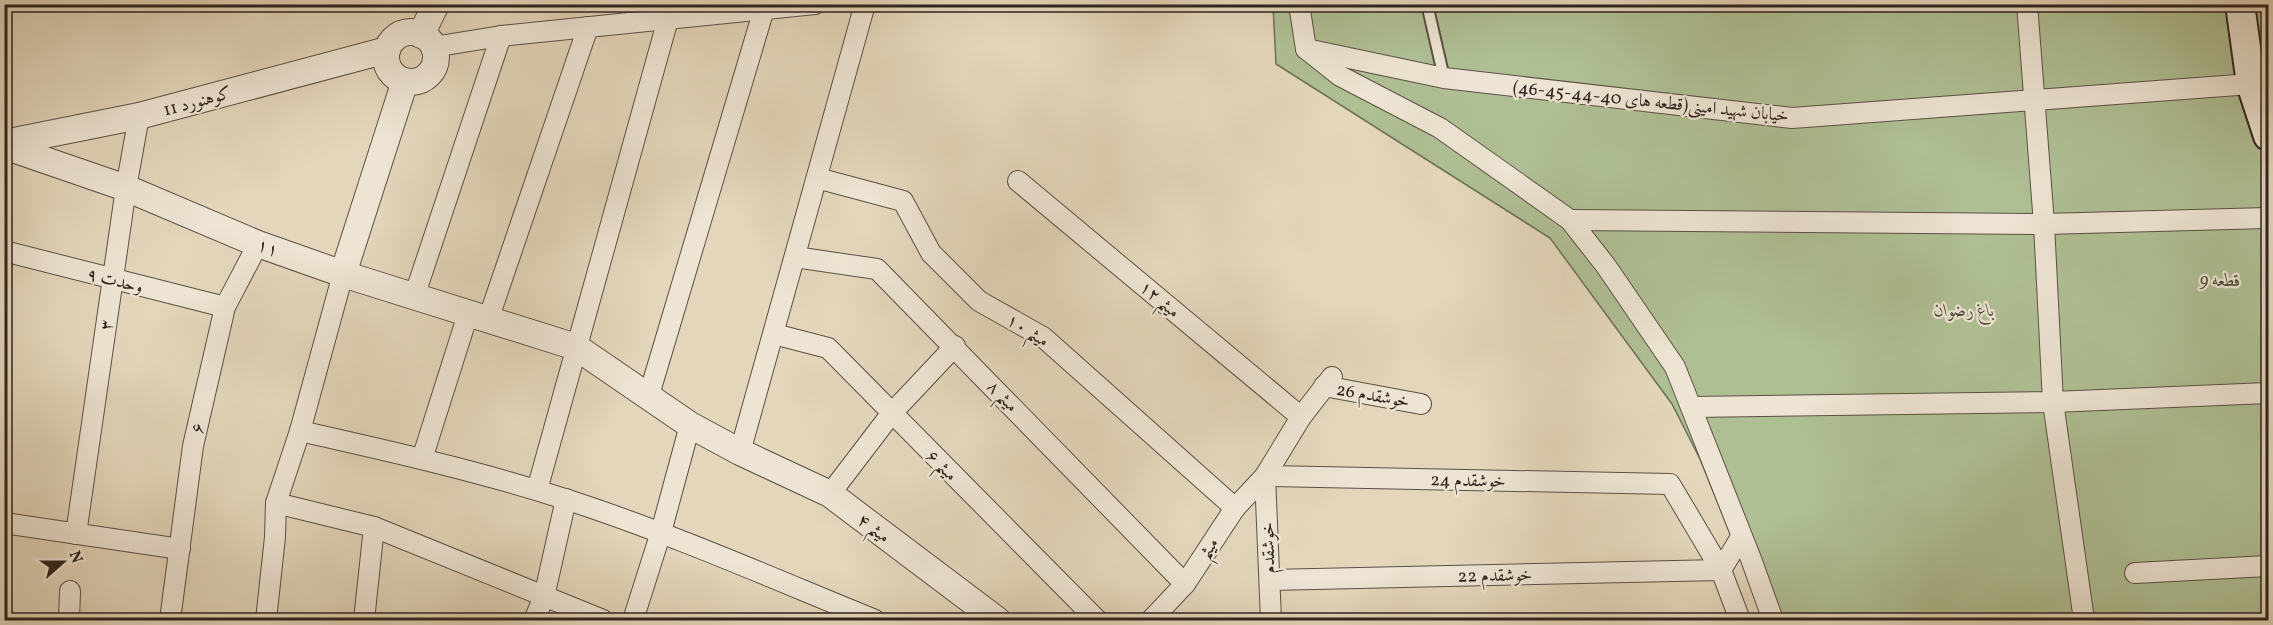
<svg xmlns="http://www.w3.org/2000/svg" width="2273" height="625" font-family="Vollkorn,Amiri,serif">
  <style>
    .green { fill: #afbf94; stroke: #6f7159; stroke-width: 1.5 }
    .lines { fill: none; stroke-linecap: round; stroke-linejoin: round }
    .service-casing { stroke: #5c5045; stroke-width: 14 }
    .minor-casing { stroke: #5c5045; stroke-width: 22 }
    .tertiary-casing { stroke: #5c5045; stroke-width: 28 }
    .secondary-casing { stroke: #2f231e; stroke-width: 32 }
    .service { stroke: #ede4d3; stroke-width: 10 }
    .minor { stroke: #ede4d3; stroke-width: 20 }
    .tertiary { stroke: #ede4d3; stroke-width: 26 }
    .secondary { stroke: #ede4d3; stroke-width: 28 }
    .labels { text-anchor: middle; stroke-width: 4.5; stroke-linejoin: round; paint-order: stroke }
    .street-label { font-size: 18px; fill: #2f231e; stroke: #ede4d3 }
    .park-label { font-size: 18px; font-style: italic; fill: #4f4a3c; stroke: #ede4d3 }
  </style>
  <rect width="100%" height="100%" fill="#e3d6bb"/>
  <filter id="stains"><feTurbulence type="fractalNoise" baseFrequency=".00333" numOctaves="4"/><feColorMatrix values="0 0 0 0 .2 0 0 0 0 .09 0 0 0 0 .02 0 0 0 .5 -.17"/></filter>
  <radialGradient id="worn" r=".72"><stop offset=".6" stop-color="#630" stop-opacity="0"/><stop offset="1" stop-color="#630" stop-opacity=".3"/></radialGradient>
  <!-- green -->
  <path class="green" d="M1273 5H2268V620H1765L1700 459 1672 404 1550 238 1276 64Z"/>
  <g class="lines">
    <defs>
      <path id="service" d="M1427 4 1444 78"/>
      <g id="minor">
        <path d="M1299 4 1306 49 1340 76 1440 128 1570 220 1606 266 1675 367 1751 559 1773 620"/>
        <path d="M2027 4 2044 224 2053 402 2084 620"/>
        <path d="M433 47 501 36 815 4"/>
        <path d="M1306 49 1444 78 1792 118 2251 84"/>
        <path d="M817 178 903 201 931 253 979 301 1043 337 1235 508"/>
        <path d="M1018 181 1301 417"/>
        <path d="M1570 220 2044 224 2268 218"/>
        <path d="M4 251 225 307"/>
        <path d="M795 257 877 269 1185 584"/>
        <path d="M414 297 501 36"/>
        <path d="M488 320 588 27"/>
        <path d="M774 334 828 348 1097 620"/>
        <path d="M1324 386 1421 404"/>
        <path d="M649 395 764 9"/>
        <path d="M1692 407 2053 402 2268 393"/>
        <path d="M300 431C389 451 478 471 565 499 670 533 772 578 875 620"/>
        <path d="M740 452 865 4"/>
        <path d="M422 459 468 314"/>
        <path d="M1265 476 1670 484 1721 570 1741 537"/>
        <path d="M1265 476 1271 620"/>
        <path d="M537 490 668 19"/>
        <path d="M830 494 891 414 955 346"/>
        <path d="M276 503 374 527 364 620"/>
        <path d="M4 523 180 549"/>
        <path d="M374 527 603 620"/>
        <path d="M76 534 126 188 139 116"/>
        <path d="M2135 573 2268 566"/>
        <path d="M1270 580 1721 570 1740 620"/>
        <path d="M69 620 70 591"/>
        <path d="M170 620 193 446 225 307 258 244"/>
        <path d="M266 620 275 537 276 503 300 431 343 274"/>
        <path d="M534 620 544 597 566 499"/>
        <path d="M633 620 661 532 690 425"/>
        <path d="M1151 620 1185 584 1235 508 1265 476 1301 417 1332 377"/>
      </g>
      <g id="tertiary">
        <circle cx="411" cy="57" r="25"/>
        <path d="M421 35 436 4"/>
        <path d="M4 143 139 116 387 50"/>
        <path d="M4 146 126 188 258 244 343 274 405 81"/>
        <path d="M343 274 576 347 690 425 740 452 830 494 997 620"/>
      </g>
      <path id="secondary" d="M2240 4 2251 84 2268 136"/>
    </defs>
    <!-- service casing -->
    <use href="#service" class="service-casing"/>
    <!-- minor casing -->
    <use href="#minor" class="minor-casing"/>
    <!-- tertiary casing -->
    <use href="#tertiary" class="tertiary-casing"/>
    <!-- secondary casing -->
    <use href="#secondary" class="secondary-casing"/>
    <!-- service -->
    <use href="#service" class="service"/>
    <!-- minor -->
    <use href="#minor" class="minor"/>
    <!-- tertiary -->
    <use href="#tertiary" class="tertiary"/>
    <!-- secondary -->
    <use href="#secondary" class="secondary"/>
  </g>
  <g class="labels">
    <!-- street labels -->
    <g class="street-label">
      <text transform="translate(197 101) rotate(-15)" y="6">کوهنورد 11</text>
      <text transform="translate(1651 101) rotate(6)" y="6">خیابان شهید امینی(قطعه های 40-44-45-46)</text>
      <text transform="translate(268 247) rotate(20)" y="6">۱۱</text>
      <text transform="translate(115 280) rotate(14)" y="6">۹ وحدت</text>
      <text transform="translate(1160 299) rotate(40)" y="6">۱۲ میثم</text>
      <text transform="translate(106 325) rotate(-82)" y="6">۳</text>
      <text transform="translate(1028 330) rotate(32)" y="6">۱۰ میثم</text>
      <text transform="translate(1373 395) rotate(10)" y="6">خوشقدم 26</text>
      <text transform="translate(1003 396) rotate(46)" y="6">۸ میثم</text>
      <text transform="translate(197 428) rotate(-77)" y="6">۶</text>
      <text transform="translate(942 465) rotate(45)" y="6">۶ میثم</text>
      <text transform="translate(1468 480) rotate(1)" y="6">خوشقدم 24</text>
      <text transform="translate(874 528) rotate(37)" y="6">۴ میثم</text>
      <text transform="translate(1208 548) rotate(-57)" y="6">میثم</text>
      <text transform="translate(1268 548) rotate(-92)" y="6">خوشقدم</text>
      <text transform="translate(1495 575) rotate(-1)" y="6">خوشقدم 22</text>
    </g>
    <!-- park labels -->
    <g class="park-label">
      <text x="2220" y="286">قطعه 9</text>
      <text x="1964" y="316">باغ رضوان</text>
    </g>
  </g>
  <!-- margin -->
  <rect width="2273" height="625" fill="none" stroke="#e3d6bb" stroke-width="24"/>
  <rect x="6" y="6" width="2261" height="613" fill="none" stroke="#2f231e" stroke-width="3"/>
  <rect x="12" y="12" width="2249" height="601" fill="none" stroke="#2f231e" stroke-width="1.5"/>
  <!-- north arrow -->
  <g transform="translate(63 562) rotate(69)" stroke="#ede4d3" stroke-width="4.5" paint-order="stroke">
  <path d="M0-4.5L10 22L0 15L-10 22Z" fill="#2f231e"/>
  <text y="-9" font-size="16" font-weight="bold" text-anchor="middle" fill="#2f231e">N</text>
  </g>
  <rect width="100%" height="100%" filter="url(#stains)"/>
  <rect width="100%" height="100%" fill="url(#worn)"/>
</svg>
